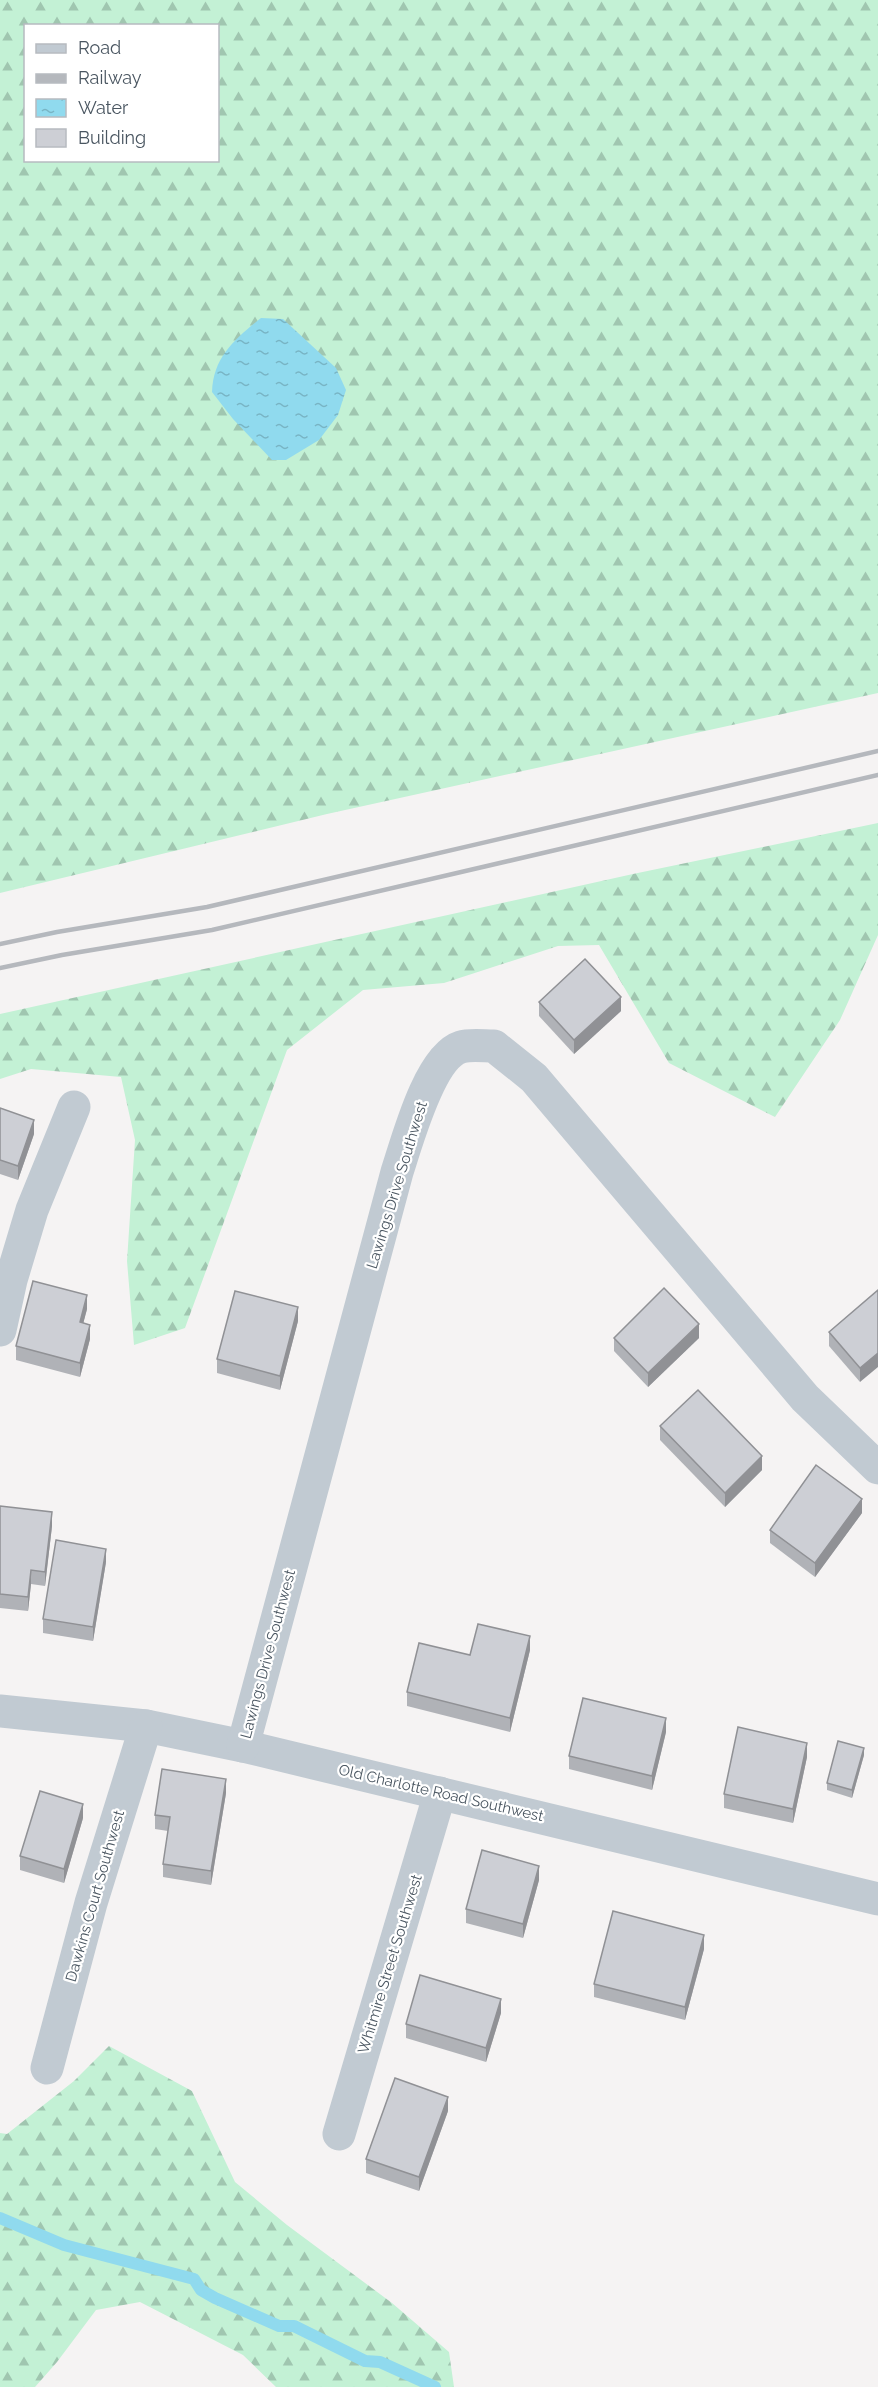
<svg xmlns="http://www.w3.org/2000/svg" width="878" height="2387" font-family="Raleway,sans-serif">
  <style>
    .forest { fill: url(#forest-firs); fill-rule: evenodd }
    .water { fill: url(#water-ripples) }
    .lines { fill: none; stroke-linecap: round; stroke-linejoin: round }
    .stream { stroke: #90daee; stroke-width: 12 }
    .minor { stroke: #c1cad2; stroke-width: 33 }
    .rail { stroke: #b5b8bd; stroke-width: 4.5 }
    .wall { fill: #b0b2b7 }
    .shaded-wall { fill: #909195 }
    .building { fill: #cdcfd5; stroke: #909195; stroke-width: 1.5 }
    .labels { text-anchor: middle; stroke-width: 4.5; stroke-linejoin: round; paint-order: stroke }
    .street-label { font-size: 15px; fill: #4a5661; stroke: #fff }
  </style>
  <defs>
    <pattern id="forest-firs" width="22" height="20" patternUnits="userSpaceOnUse" patternTransform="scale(1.5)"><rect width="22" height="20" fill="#c3f1d5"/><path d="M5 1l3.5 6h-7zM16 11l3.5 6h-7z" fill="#a0c6b0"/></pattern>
    <pattern id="water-ripples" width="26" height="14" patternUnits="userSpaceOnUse" patternTransform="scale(1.5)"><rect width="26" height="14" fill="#90daee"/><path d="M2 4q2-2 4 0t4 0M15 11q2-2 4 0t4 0" fill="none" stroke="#78b4c4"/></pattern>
  </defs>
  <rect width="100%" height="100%" fill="#f5f3f3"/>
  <!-- forest -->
  <g class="forest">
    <path d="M0 0H878V693L327 814 0 893ZM26 26H218V160H26Z"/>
    <path d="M878 823V935L840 1020 775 1117 669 1063 599 945 558 946 444 983 363 990 287 1050 185 1328 134 1345 127 1261 135 1140 121 1077 31 1069 0 1079V1014L633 874Z"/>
    <path d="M109 2046 192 2091 235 2182 287 2225 392 2303 449 2352 454 2387H276L243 2355 140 2302 96 2310 57 2362 35 2387H0V2133L7 2134 74 2081Z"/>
  </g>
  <!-- water -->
  <path class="water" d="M261 318 283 319 336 368 346 390 338 415 319 440 286 460H272L233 419 212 392C213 357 235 339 261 318Z"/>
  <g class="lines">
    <!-- stream -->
    <path class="stream" d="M0 2218 64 2245 194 2279 201 2290 215 2298 279 2326H294L365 2361 380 2362 435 2387"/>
    <!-- minor -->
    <g class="minor">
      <path d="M0 1330 11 1280 32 1210 74 1107"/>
      <path d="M0 1711 146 1726 243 1746 878 1899"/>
      <path d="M243 1746 397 1172C407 1142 429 1057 461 1047 470 1044 484 1046 494 1046L534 1078 805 1398 878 1468"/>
      <path d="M47 2068 91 1903 146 1726"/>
      <path d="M339 2134 440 1793"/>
    </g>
    <!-- rail -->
    <g class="rail">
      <path d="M0 944 57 932 207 907 878 751"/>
      <path d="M0 968 62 955 212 930 878 775"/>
    </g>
  </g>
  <!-- wall -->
  <g class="wall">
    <path d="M539 1002 621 1011 574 1054 539 1016Z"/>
    <path d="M0 1108 34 1134 18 1180 0 1174Z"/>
    <path d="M878 1290 860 1382 829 1346V1332Z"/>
    <path d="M87 1309 83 1323 90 1339 80 1377 16 1360V1346Z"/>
    <path d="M298 1321 280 1390 217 1373V1359Z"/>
    <path d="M614 1338H699L648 1387 614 1351Z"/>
    <path d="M660 1426 762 1470 725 1507 660 1440Z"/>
    <path d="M0 1506 52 1526 45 1586 31 1584 28 1611 0 1608Z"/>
    <path d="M862 1513 815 1577 770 1543V1530Z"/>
    <path d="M106 1562 93 1641 43 1633V1619Z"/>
    <path d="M530 1650 510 1732 407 1706V1692L470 1655Z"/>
    <path d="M666 1732 652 1790 569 1769V1756Z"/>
    <path d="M864 1755 852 1798 827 1790V1783Z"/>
    <path d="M807 1757 793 1823 724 1808V1794Z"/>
    <path d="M226 1793 211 1885 163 1877V1864L168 1831 155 1829V1815Z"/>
    <path d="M83 1818 64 1883 20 1870V1856Z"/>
    <path d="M539 1880 523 1938 466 1923V1909Z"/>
    <path d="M704 1949 685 2020 594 1997V1984Z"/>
    <path d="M501 2013 486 2062 406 2038V2024Z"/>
    <path d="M448 2111 419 2191 366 2173V2159Z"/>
  </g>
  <!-- shaded-wall -->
  <g class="shaded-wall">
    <path d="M621 997V1011L574 1054V1040Z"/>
    <path d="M34 1120V1134L18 1180V1166Z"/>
    <path d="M87 1295V1309L80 1336V1322Z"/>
    <path d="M298 1307V1321L280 1390V1376Z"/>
    <path d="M699 1324V1338L648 1387V1373Z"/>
    <path d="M90 1325V1339L80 1377V1363Z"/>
    <path d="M878 1353V1367L860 1382V1368Z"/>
    <path d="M762 1456V1470L725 1507V1493Z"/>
    <path d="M862 1499V1513L815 1577V1563Z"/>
    <path d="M52 1512V1526L45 1586V1572Z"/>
    <path d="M106 1549V1562L93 1641V1627Z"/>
    <path d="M31 1570V1584L28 1611V1597Z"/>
    <path d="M530 1636V1650L510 1732V1718Z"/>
    <path d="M666 1718V1732L652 1790V1776Z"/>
    <path d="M807 1743V1757L793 1823V1809Z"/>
    <path d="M864 1748V1755L852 1798V1790Z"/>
    <path d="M226 1779V1793L211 1885V1871Z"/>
    <path d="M83 1804V1818L64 1883V1869Z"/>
    <path d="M539 1866V1880L523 1938V1924Z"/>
    <path d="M704 1935V1949L685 2020V2007Z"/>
    <path d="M501 1999V2013L486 2062V2048Z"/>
    <path d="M448 2097V2111L419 2191V2177Z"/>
  </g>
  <!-- building -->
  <g class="building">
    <path d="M585 959 621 997 574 1040 539 1002Z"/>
    <path d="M0 1108 34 1120 18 1166 0 1160Z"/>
    <path d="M33 1281 87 1295 80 1322 90 1325 80 1363 16 1346Z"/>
    <path d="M664 1288 699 1324 648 1373 614 1338Z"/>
    <path d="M878 1290V1353L860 1368 829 1332Z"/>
    <path d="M235 1291 298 1307 280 1376 217 1359Z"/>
    <path d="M698 1390 762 1456 725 1493 660 1426Z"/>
    <path d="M816 1465 862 1499 815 1563 770 1530Z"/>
    <path d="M0 1506 52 1512 45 1572 31 1570 28 1597 0 1594Z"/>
    <path d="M56 1540 106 1549 93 1627 43 1619Z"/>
    <path d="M478 1624 530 1636 510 1718 407 1692 419 1643 470 1655Z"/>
    <path d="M583 1698 666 1718 652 1776 569 1756Z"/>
    <path d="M738 1727 807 1743 793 1809 724 1794Z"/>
    <path d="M838 1741 864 1748 852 1790 827 1783Z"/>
    <path d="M162 1769 226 1779 211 1871 163 1864 170 1817 155 1815Z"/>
    <path d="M40 1791 83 1804 64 1869 20 1856Z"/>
    <path d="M482 1850 539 1866 523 1924 466 1909Z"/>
    <path d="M613 1911 704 1935 685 2007 594 1984Z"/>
    <path d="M420 1975 501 1999 486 2048 406 2024Z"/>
    <path d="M395 2078 448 2097 419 2177 366 2159Z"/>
  </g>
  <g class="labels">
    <!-- street labels -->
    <g class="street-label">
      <text transform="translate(397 1185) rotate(-73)" y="5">Lawings Drive Southwest</text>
      <text transform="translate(268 1654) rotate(-75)" y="5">Lawings Drive Southwest</text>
      <text transform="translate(441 1793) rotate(13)" y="5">Old Charlotte Road Southwest</text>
      <text transform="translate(95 1896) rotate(-74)" y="5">Dawkins Court Southwest</text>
      <text transform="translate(390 1964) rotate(-73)" y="5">Whitmire Street Southwest</text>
    </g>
  </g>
  <!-- legend -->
  <rect x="24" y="24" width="195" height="138" fill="#ffffff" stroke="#b7bbc0" stroke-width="1.5"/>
  <rect x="36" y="44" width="30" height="9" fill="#c1cad2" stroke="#b7bbc0" stroke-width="1.5"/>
  <text x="78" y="54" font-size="18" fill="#4a5661">Road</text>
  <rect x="36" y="74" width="30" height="9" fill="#b5b8bd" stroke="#b7bbc0" stroke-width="1.5"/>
  <text x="78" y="84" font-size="18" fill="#4a5661">Railway</text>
  <rect x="36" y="99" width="30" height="18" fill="url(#water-ripples)" stroke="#b7bbc0" stroke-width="1.5"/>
  <text x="78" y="114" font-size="18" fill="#4a5661">Water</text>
  <rect x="36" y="129" width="30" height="18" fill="#cdcfd5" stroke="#b7bbc0" stroke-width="1.5"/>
  <text x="78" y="144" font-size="18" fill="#4a5661">Building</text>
</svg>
